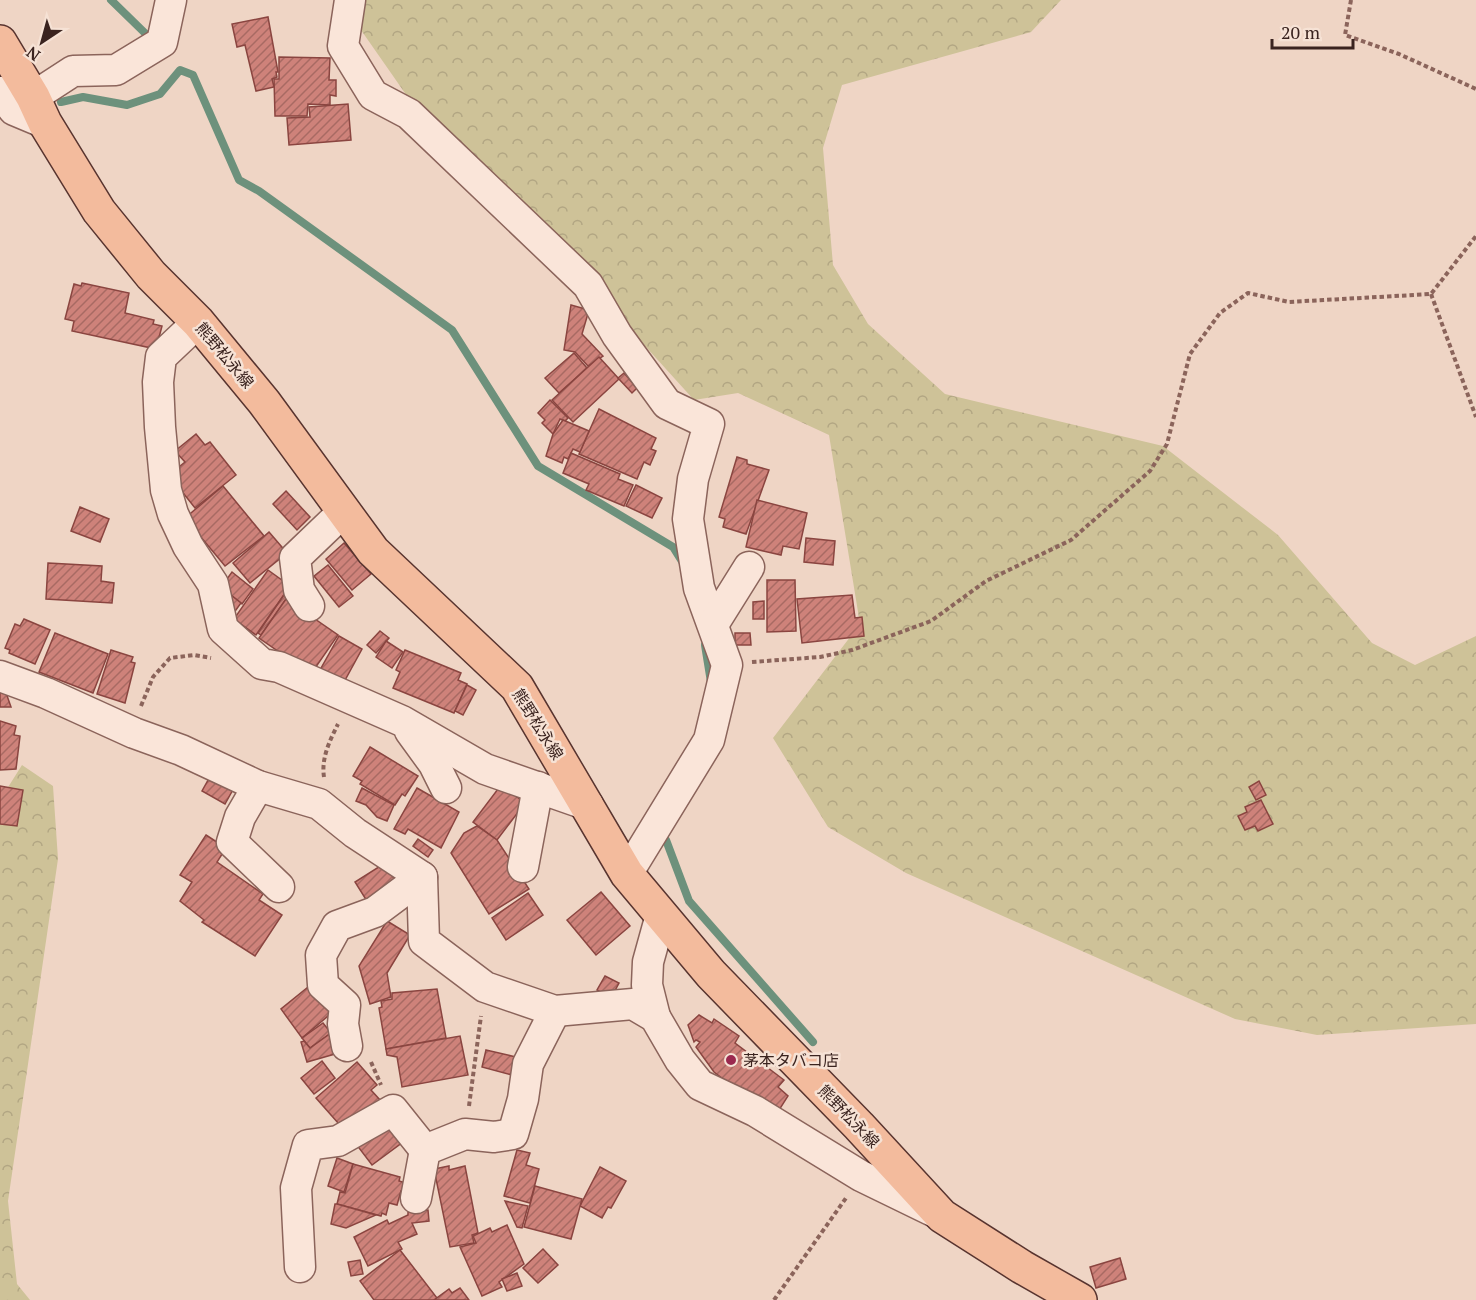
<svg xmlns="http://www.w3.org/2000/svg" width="1476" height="1300" font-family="'PT Serif','Noto Sans JP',serif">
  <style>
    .forest { fill: url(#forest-crowns) }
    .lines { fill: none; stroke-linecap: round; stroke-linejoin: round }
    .stream { stroke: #6d917c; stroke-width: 8 }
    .building { fill: url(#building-hatch); stroke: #8a4540; stroke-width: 1.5 }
    .minor-casing { stroke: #8b645b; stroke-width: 33 }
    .major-casing { stroke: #58342f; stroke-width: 36 }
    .path { stroke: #8b645b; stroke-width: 4; stroke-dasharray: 4.5 3; stroke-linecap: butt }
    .minor { stroke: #fae5d9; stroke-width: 30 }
    .major { stroke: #f3bb9d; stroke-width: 33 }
    .poi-dot { fill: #9b294f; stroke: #f6e2d5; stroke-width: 2 }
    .labels { text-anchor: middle; stroke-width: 5; stroke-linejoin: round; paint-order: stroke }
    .street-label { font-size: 16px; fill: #3a231f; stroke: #f6e2d5 }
    .poi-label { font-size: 16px; fill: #3a231f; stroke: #f6e2d5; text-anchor: start }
  </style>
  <defs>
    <pattern id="forest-crowns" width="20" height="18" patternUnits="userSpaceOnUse" patternTransform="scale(1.5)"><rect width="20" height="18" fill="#cec298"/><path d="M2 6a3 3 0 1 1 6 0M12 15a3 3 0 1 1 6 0" fill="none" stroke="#b2a683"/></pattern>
    <pattern id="building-hatch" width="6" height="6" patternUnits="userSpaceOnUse" patternTransform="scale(1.5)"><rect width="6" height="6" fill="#ce827a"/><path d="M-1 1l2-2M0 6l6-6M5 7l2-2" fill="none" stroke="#a86a63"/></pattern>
  </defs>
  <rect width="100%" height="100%" fill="#efd5c5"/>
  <!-- forest -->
  <g class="forest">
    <path d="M340 0H1061L1031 32 842 85 823 148 833 265 868 324 945 394 1163 446 1278 535 1372 643 1415 665 1476 636V1024L1317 1035 1235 1019 906 873 828 827 773 738 860 624 829 435 738 393 694 400 608 305 414 106Z"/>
    <path d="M22 765 53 786 58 859 8 1201 17 1284 30 1300H0V800Z"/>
  </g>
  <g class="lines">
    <!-- stream -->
    <g class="stream">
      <path d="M111 0 149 37"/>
      <path d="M61 102 83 97 127 105 160 94 180 70 193 75 239 180 259 191 452 330 538 466 673 547 683 563"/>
      <path d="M705 645 711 682"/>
      <path d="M666 840 689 901 813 1042"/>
    </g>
  </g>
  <!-- building -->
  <g class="building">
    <path d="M268 17 278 72H276L277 77 272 79 274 87 256 91 245 45 237 47 232 24Z"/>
    <path d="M279 57 330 58 329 80H336V96L330 95V105L308 104 307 116H275L274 79H279Z"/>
    <path d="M348 104 351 140 289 145 287 118 310 117 309 107Z"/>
    <path d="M82 283 129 293 125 313 154 320 153 324 162 326 156 349 72 331 74 321 65 319 74 284 81 286Z"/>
    <path d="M571 305 589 310 582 334 603 356 588 366 575 352 564 350Z"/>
    <path d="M574 353 587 368 559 393 545 378Z"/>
    <path d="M599 357 619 379 573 422 552 400Z"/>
    <path d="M624 373 637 388 632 393 618 378Z"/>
    <path d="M550 400 568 418 565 421 560 419 553 434 542 423 545 420 538 413Z"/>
    <path d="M599 409 656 438 651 449 656 451 650 465 644 462 637 479 579 454Z"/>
    <path d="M563 420 589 431 580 452 573 449 568 459 564 457 562 463 546 456 553 434Z"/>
    <path d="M196 434 205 445 210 442 236 475 195 508 169 475 185 462 175 451Z"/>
    <path d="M571 453 620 474 618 479 633 485 624 506 586 490 589 484 563 473Z"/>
    <path d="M737 457 747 460V464L769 470 746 534 723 527 725 519 719 517Z"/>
    <path d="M636 485 662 498 652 518 626 506Z"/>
    <path d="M223 486 264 536 225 566 185 518Z"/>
    <path d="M286 491 310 517 297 530 273 504Z"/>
    <path d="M757 500 807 513 799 549 783 546 781 555 746 547Z"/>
    <path d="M80 507 109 519 100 542 71 531Z"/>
    <path d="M269 532 287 553 250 583 233 563Z"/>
    <path d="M806 538 835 541 833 565 804 562Z"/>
    <path d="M344 543 371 574 352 590 326 559Z"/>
    <path d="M48 563 102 566 101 581 114 583 112 603 46 599Z"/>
    <path d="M328 565 353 596 339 607 314 576Z"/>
    <path d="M268 570 290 586 256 635 234 619Z"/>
    <path d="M232 572 253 589 242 604 221 587Z"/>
    <path d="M767 580H795L796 631 767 632Z"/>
    <path d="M288 589 290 602 286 599 261 635 258 633Z"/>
    <path d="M227 592 241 603 233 614Z"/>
    <path d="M852 595 855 618 862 617 864 636 802 643 797 599Z"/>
    <path d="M286 599 338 635 311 674 259 638Z"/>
    <path d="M764 601V619H753V602Z"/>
    <path d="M24 619 50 630 35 664 9 653 10 650 5 648 15 624 20 626Z"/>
    <path d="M380 631 389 638 376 653 367 645Z"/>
    <path d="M55 633 108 654 93 693 39 672Z"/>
    <path d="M735 633H750L751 645H735Z"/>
    <path d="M339 636 362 649 344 682 320 670Z"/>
    <path d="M386 641 403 652 392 668 376 657Z"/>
    <path d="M111 650 133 657 131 662 135 663 125 703 97 694Z"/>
    <path d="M405 650 461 673 458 680 467 684 454 713 393 688 400 672 396 670Z"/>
    <path d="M467 685 476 690 463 715 455 711Z"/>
    <path d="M0 690H5L11 707H0Z"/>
    <path d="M0 721 16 726 14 735 20 736 16 769 0 770Z"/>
    <path d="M370 747 418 776 405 796 402 794 395 805 360 784 362 781 353 776Z"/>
    <path d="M212 773 235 786 225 804 202 791Z"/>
    <path d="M1259 781 1266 795 1256 800 1249 787Z"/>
    <path d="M501 785 525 803 497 840 473 822Z"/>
    <path d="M0 786 23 790 17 826 0 824Z"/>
    <path d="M362 788 394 805 387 821 377 817 366 805 356 801Z"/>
    <path d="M417 788 459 812 441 848 408 829 405 834 394 829Z"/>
    <path d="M1261 800 1273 824 1258 831 1255 826 1245 830 1238 816 1247 812 1245 807Z"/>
    <path d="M477 826 497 840 529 889 489 914 451 853 464 833Z"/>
    <path d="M206 835 226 848 217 862 263 894 259 900 282 915 255 956 202 922 204 920 180 901 192 882 180 875Z"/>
    <path d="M418 839 433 850 428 857 413 846Z"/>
    <path d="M385 863 399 887 370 906 355 882Z"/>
    <path d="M601 892 630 926 596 955 567 920Z"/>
    <path d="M528 893 543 915 506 940 492 918Z"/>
    <path d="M387 921 410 935 387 973 391 997 370 1004 359 966Z"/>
    <path d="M605 976 619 983 611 998 597 990Z"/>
    <path d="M313 983 334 1011 302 1038 281 1009Z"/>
    <path d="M437 989 446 1038 386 1049 379 1008 382 1007 381 1001 392 999V993Z"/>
    <path d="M699 1015 712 1023 714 1019 739 1036 735 1043 784 1080 778 1087 788 1096 774 1118 714 1072 696 1047 700 1042 696 1040 694 1042 688 1025Z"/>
    <path d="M323 1023 331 1033 310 1048 302 1038Z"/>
    <path d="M331 1033 342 1052 307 1062 301 1042 304 1041 310 1048Z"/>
    <path d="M460 1036 468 1075 402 1087 397 1057 387 1055 386 1049Z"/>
    <path d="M486 1050 516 1057 512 1075 482 1067Z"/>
    <path d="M322 1061 335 1078 314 1094 301 1078Z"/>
    <path d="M357 1062 377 1085 371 1090 381 1101 346 1132 316 1098Z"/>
    <path d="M387 1121 403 1142 372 1165 356 1144Z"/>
    <path d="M517 1150 530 1153 526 1165 539 1169 530 1203 504 1196Z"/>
    <path d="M337 1158 353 1164 344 1192 328 1186Z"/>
    <path d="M353 1164 400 1177 399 1181 410 1184 408 1193 401 1191 397 1205 389 1203 386 1215 382 1213 381 1216 337 1204 340 1192 345 1193Z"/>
    <path d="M449 1166V1170L465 1166 478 1233 472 1235 474 1243 450 1247 434 1169Z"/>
    <path d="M600 1167 626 1181 611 1208 608 1207 602 1218 580 1206Z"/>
    <path d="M535 1186 582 1199 571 1239 524 1227Z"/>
    <path d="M505 1201 528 1206 522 1228 517 1227Z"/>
    <path d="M335 1204H337L376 1215 346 1228 331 1224Z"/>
    <path d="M428 1210 429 1221 412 1223 417 1234 398 1242 402 1249 368 1266 354 1237 387 1220 389 1224 408 1215V1212Z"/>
    <path d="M507 1225 524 1264 499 1282 502 1287 482 1296 460 1247 476 1243 473 1236 490 1228 492 1232Z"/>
    <path d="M543 1249 558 1265 538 1283 523 1268Z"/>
    <path d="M400 1250 437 1298 434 1300H374L360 1281Z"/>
    <path d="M1120 1258 1126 1279 1096 1288 1090 1267Z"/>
    <path d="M360 1260 363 1274 351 1276 348 1262Z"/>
    <path d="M517 1273 522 1286 507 1291 502 1279Z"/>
    <path d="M460 1288 469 1300H434L449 1289 452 1293Z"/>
  </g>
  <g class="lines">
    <defs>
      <g id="minor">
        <path d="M350 0 343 46 373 95 409 114 588 285 617 335 667 404 709 424 693 479 688 519 699 588 727 665 709 740 627 874"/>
        <path d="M0 92 14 110 45 123"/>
        <path d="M33 97 73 71 116 70 162 42 171 0"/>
        <path d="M198 322 161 357 158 382 160 427 166 490 173 514 188 546 213 584 223 629 262 664 279 667 402 721 485 769 588 805"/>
        <path d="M309 606 299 590 295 558 343 512"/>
        <path d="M714 623 749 567"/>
        <path d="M0 676 46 693 134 733 181 750 258 786 319 804 355 833 422 877 424 941 485 987 555 1011 633 1004 655 1017 680 1060 700 1085 755 1111 861 1176 937 1213"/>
        <path d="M410 731 434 764 446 788"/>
        <path d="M258 786 240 817 232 842 279 887"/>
        <path d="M523 867 538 787"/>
        <path d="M655 1017 647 985 648 962 661 915"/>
        <path d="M347 1046 343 1024 345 1005 323 985 321 955 337 926 375 912 422 877"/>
        <path d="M416 1198 425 1150 465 1134 494 1137 513 1134 523 1099 528 1064 555 1011"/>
        <path d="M300 1267 296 1188 308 1145 338 1141 393 1110 425 1150"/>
      </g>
      <path id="major" d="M0 42 33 97 45 123 99 211 151 275 198 322 264 402 373 551 517 687 627 874 711 974 859 1126 942 1216 1022 1267 1080 1300"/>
    </defs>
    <!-- minor casing -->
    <use href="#minor" class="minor-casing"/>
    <!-- major casing -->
    <use href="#major" class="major-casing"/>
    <!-- path -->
    <g class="path">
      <path d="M1351 0 1345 35 1399 54 1476 89"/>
      <path d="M1431 294 1476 417"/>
      <path d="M752 662 820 657 852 650 931 621 986 581 1071 540 1150 471 1167 444 1190 354 1220 313 1248 293 1289 302 1431 294 1476 236"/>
      <path d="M141 706 153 677 170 658 194 655 211 658"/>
      <path d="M324 777C321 758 330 740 338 724"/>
      <path d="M371 1062 381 1085"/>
      <path d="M469 1106 481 1016"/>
      <path d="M774 1300 846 1198"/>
    </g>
    <!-- minor -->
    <use href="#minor" class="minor"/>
    <!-- major -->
    <use href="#major" class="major"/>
  </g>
  <!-- markers -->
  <circle class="poi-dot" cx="731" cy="1060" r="6"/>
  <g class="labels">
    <!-- street labels -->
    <g class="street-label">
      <text transform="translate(225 355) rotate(50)" y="6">熊野松永線</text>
      <text transform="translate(538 724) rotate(58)" y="6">熊野松永線</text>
      <text transform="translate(849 1116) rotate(46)" y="6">熊野松永線</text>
    </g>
    <!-- poi labels -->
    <g class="poi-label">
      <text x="743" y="1066">茅本タバコ店</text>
    </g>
  </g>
  <!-- north arrow -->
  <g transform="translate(42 42) rotate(216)" stroke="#f6e2d5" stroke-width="4.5" paint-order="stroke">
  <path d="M0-4.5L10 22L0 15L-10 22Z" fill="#3a231f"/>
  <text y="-9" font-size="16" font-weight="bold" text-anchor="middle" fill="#3a231f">N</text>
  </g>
  <!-- scale -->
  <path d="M1272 39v9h81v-9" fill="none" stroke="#3a231f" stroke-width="3"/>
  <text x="1281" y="39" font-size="18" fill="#3a231f" stroke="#f6e2d5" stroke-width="4.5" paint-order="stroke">20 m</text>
</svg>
